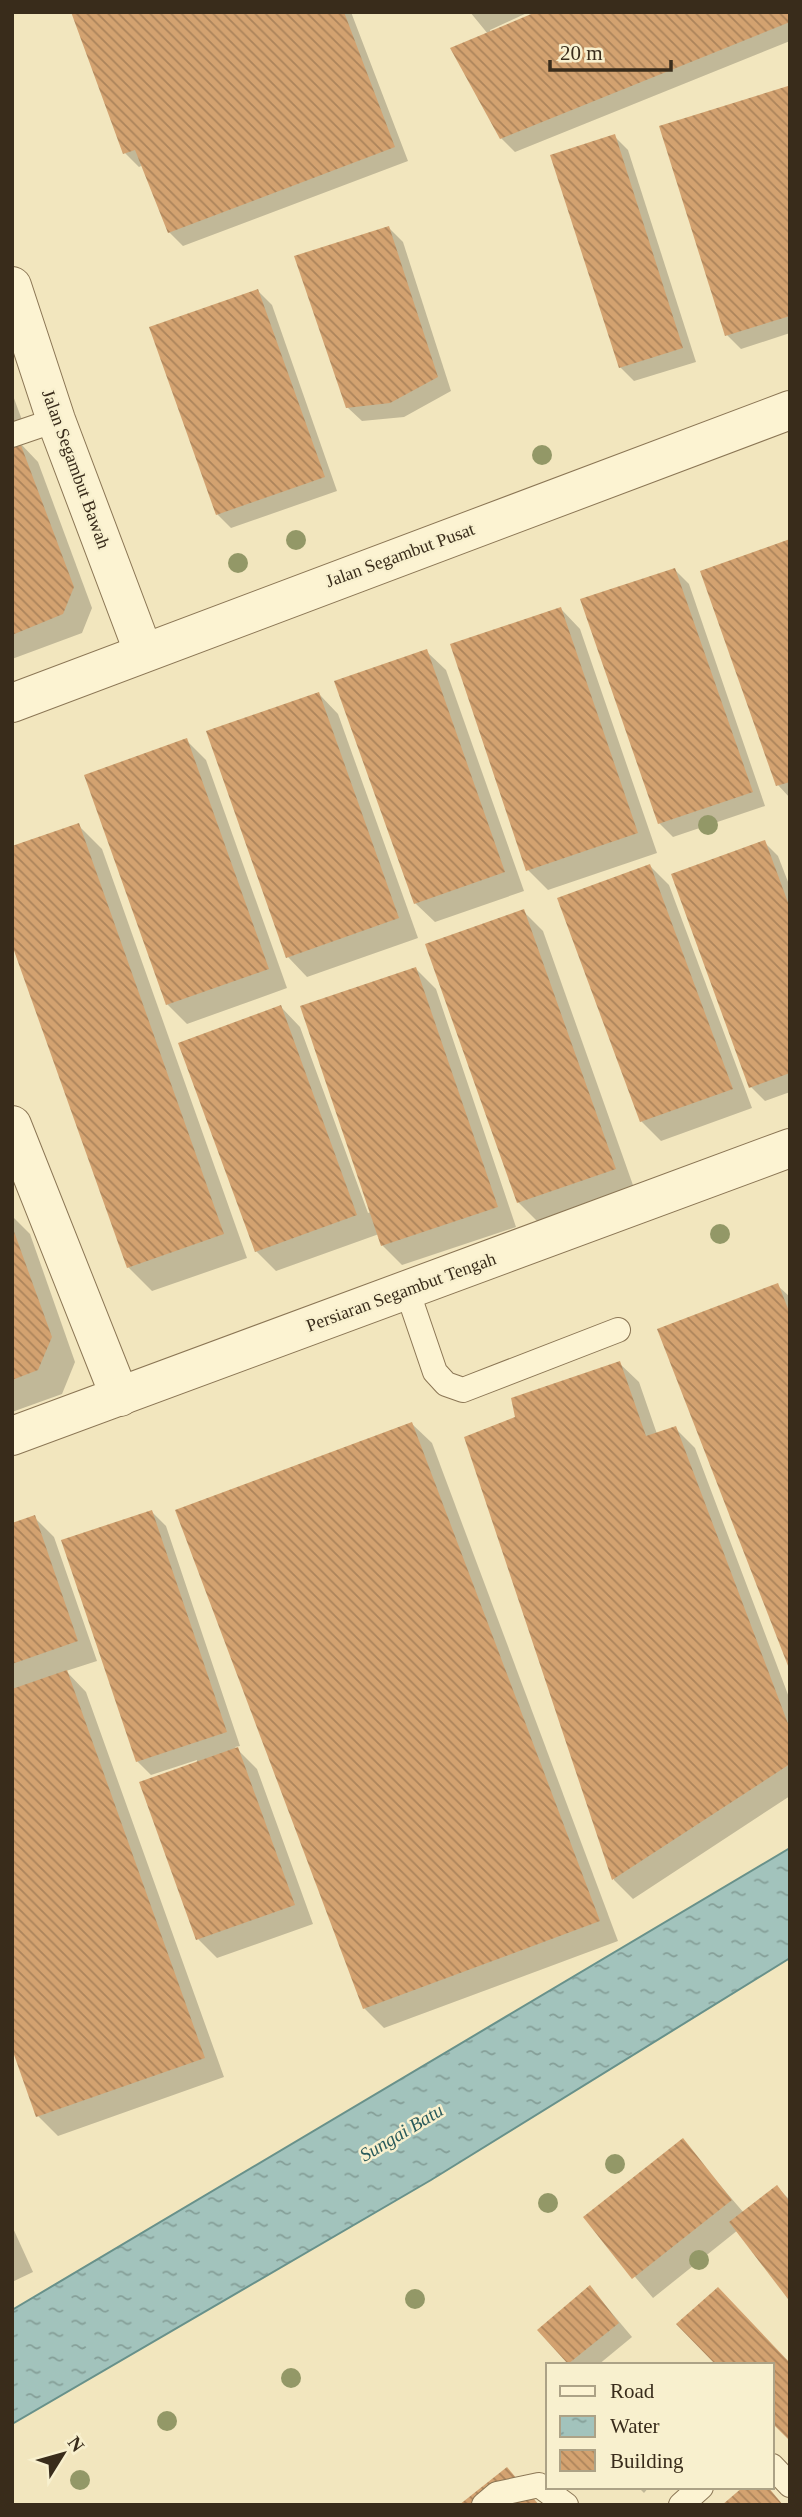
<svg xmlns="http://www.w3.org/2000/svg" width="802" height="2517" font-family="'Times New Roman',serif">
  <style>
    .water { fill: url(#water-ripples); stroke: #68918a; stroke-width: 2 }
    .shadow { fill: #0003 }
    .building { fill: url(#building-back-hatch) }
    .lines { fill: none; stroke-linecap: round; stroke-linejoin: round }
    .service-casing { stroke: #8b7655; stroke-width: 26 }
    .minor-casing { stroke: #8b7655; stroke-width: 40 }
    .service { stroke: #fcf3d2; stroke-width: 24 }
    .minor { stroke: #fcf3d2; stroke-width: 38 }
    .tree { fill: #939867 }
    .labels { text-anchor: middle; stroke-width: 5; stroke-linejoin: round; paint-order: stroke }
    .street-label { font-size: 18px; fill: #392c1b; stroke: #f8f0ce }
    .water-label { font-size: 19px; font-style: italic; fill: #295a5b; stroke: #f8f0ce }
  </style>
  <defs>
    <pattern id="water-ripples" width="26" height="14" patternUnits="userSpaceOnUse" patternTransform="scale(1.75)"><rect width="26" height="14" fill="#a2c3bc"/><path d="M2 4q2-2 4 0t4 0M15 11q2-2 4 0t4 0" fill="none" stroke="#859f98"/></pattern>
    <pattern id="building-back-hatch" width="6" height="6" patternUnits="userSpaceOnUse" patternTransform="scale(1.75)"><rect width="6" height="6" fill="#d3a270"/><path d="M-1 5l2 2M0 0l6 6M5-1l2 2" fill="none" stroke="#ac845b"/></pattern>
  </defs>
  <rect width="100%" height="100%" fill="#f2e6be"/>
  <!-- water -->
  <path class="water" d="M790 1848V1958L431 2180 12 2424V2310Z"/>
  <!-- shadow -->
  <g class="shadow">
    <path d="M73 12H351L408 161 183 246 169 232 143 165 139 167 125 153Z"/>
    <path d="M470 12H529L490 30 491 33 790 12V41L515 152 501 138 488 34Z"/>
    <path d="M787 88 790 333 741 349 727 335Z"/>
    <path d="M614 136 628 150 696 362 634 381 620 367Z"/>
    <path d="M389 228 403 242 451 391 404 417 362 421 347 407Z"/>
    <path d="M258 291 272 305 337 491 231 528 217 514Z"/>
    <path d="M12 393 25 428 12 433Z"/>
    <path d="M19 442 38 462 92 608 82 633 12 659V444Z"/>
    <path d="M790 541V798L778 785Z"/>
    <path d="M675 570 689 584 765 806 673 837 659 823Z"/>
    <path d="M561 609 580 629 657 853 548 890 528 870Z"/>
    <path d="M426 651 446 670 524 891 435 922 415 903Z"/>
    <path d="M319 694 338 714 418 938 307 977 288 957Z"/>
    <path d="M186 740 206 760 287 988 187 1024 167 1004Z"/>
    <path d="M78 825 102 849 247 1258 152 1291 128 1267Z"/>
    <path d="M764 842 778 856 790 887V1092L765 1101 751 1087Z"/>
    <path d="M650 866 669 885 752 1108 661 1141 641 1121Z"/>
    <path d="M523 911 543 931 634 1188 538 1222 518 1202Z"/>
    <path d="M416 969 436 989 516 1227 402 1265 382 1245 379 1234 276 1271 256 1251 281 1007 300 1027 368 1213 371 1212Z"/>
    <path d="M12 1216 30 1234 75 1362 62 1394 12 1412Z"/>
    <path d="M777 1285 790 1297V1667Z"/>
    <path d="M619 1363 639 1382 657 1434 675 1428 695 1448 790 1700V1796L633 1899 614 1880 466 1438 517 1418Z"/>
    <path d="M412 1424 432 1443 618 1941 384 2028 364 2008Z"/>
    <path d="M152 1512 166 1526 240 1746 235 1747 257 1769 313 1924 217 1958 198 1939 197 1760 151 1775 137 1761Z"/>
    <path d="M34 1517 54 1537 97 1661 66 1671 86 1692 224 2077 58 2136 38 2116 12 2043V1525Z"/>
    <path d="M682 2141 744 2213 777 2187 790 2200V2299L738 2230 653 2298 585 2218Z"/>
    <path d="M12 2226 33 2272 12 2282Z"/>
    <path d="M590 2287 632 2337 598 2365H572L540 2330Z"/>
    <path d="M638 2487H649L644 2493Z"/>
  </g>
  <!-- building -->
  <g class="building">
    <path d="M71 12H344L395 147 168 233 135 150 123 154Z"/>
    <path d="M536 12H790V22L500 139 450 48Z"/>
    <path d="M788 86 790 316 725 336 659 126Z"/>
    <path d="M615 134 683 348 619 368 550 155Z"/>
    <path d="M389 226 438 377 390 403 346 408 294 256Z"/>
    <path d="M258 289 325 477 216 515 149 327Z"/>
    <path d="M19 440 74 587 63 614 12 635V442Z"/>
    <path d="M790 539V782L776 786 700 571Z"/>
    <path d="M675 568 753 792 658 824 580 599Z"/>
    <path d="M561 607 638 833 526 871 450 644Z"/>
    <path d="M427 649 505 872 414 904 334 681Z"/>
    <path d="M319 692 399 918 286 958 206 731Z"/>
    <path d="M187 738 269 969 166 1005 84 775Z"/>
    <path d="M79 823 224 1234 127 1268 12 945V846Z"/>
    <path d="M765 840 790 908V1073L749 1088 671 874Z"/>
    <path d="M650 864 733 1089 640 1122 557 898Z"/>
    <path d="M524 909 616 1169 517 1203 425 944Z"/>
    <path d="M416 967 498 1207 381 1246 300 1006Z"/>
    <path d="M281 1005 357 1215 255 1252 178 1043Z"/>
    <path d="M12 1226 52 1337 38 1370 12 1380Z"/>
    <path d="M778 1283 790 1314V1671L657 1329Z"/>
    <path d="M620 1361 646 1436 676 1426 790 1729V1764L612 1880 464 1437 515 1417 511 1398Z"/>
    <path d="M412 1422 600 1921 363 2009 175 1510Z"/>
    <path d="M152 1510 227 1732 136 1762 61 1540Z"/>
    <path d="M35 1515 78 1641 12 1664V1523Z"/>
    <path d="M67 1670 205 2058 36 2117 12 2049V1689Z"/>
    <path d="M238 1747 295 1905 196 1940 139 1782Z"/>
    <path d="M683 2138 732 2200 632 2279 583 2217Z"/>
    <path d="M777 2185 790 2202 788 2299 729 2222Z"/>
    <path d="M590 2285 619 2323 568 2364 537 2330Z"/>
    <path d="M718 2287 790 2363V2441L772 2423V2365H716L676 2324Z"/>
    <path d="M507 2467 539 2505H459Z"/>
    <path d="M743 2487H768L783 2505H722Z"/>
  </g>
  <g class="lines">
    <defs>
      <g id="service">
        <path d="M12 435 56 420"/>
        <path d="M407 1290 435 1372 446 1384 463 1390 618 1330"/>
        <path d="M772 2466 790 2485"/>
        <path d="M484 2505 497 2494 539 2485 566 2505"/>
        <path d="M681 2505 701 2487"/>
      </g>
      <g id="minor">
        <path d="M12 286 56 420 143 651"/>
        <path d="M12 703 790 410"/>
        <path d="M12 1125 120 1397"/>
        <path d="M12 1436 790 1148"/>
      </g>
    </defs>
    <!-- service casing -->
    <use href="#service" class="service-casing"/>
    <!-- minor casing -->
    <use href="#minor" class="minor-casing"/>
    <!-- service -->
    <use href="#service" class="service"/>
    <!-- minor -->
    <use href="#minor" class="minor"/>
  </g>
  <!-- trees -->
  <g class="tree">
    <circle cx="542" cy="455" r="10"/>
    <circle cx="296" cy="540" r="10"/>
    <circle cx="238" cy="563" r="10"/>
    <circle cx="708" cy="825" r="10"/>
    <circle cx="720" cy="1234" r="10"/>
    <circle cx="615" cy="2164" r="10"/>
    <circle cx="548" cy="2203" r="10"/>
    <circle cx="699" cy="2260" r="10"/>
    <circle cx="415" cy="2299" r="10"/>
    <circle cx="291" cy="2378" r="10"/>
    <circle cx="167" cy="2421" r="10"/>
    <circle cx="80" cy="2480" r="10"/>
  </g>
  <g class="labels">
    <!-- street labels -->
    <g class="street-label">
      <text transform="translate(76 469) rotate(70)" y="6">Jalan Segambut Bawah</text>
      <text transform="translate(400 555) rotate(-20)" y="6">Jalan Segambut Pusat</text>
      <text transform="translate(401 1292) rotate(-20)" y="6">Persiaran Segambut Tengah</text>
    </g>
    <!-- water labels -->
    <g class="water-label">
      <text transform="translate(401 2132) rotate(-31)" y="7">Sungai Batu</text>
    </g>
  </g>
  <!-- border -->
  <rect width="802" height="2517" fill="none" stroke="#392c1b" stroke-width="28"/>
  <!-- legend -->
  <rect x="546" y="2363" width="228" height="126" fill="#f8f0ce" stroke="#aca286" stroke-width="2"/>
  <rect x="560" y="2386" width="35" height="10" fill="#fcf3d2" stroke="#aca286" stroke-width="2"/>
  <text x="610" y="2398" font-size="21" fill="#392c1b">Road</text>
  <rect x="560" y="2416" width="35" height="21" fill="url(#water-ripples)" stroke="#aca286" stroke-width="2"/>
  <text x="610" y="2433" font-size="21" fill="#392c1b">Water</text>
  <rect x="560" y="2450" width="35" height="21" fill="url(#building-back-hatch)" stroke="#aca286" stroke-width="2"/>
  <text x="610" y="2468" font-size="21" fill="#392c1b">Building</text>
  <!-- north arrow -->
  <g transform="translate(63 2454) rotate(53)" stroke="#f8f0ce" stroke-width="5" paint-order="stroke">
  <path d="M0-5L12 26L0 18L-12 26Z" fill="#392c1b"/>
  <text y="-10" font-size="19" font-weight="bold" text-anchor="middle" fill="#392c1b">N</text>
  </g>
  <!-- scale -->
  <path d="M550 60v10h121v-10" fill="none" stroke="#392c1b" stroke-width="3.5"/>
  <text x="560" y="60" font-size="21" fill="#392c1b" stroke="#f8f0ce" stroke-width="5" paint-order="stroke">20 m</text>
</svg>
